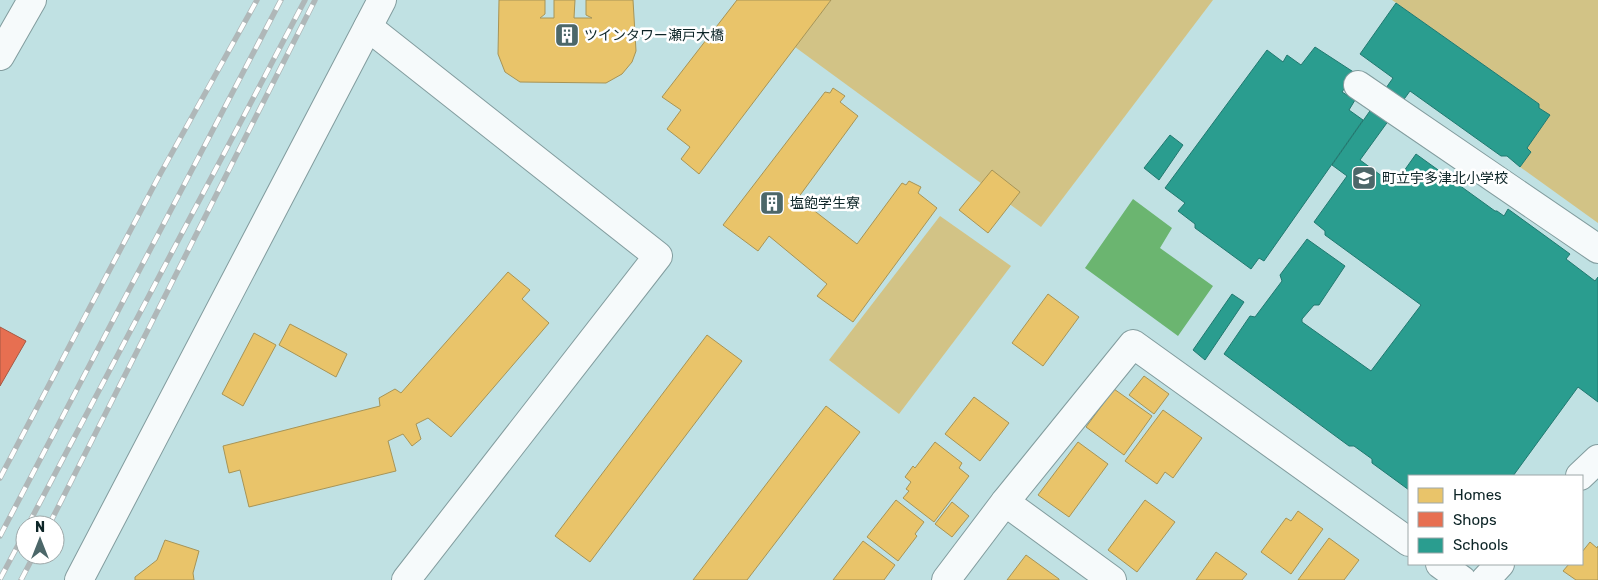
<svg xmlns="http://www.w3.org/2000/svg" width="1598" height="580" font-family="Rubik,'Noto Sans JP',sans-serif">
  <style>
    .green { fill: #d2c386 }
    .water { fill: #6bb570 }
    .homes { fill: #e9c46a; stroke: #a79456 }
    .shops { fill: #e76f51; stroke: #a65944 }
    .schools { fill: #2a9d8f; stroke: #217970 }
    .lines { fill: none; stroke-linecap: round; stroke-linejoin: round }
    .minor-casing { stroke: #829c9e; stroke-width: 30 }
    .minor { stroke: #f6fafb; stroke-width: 28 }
    .rail-casing { stroke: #afb7b8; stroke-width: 5.5 }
    .rail { stroke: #fff; stroke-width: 4; stroke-dasharray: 11; stroke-linecap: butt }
    .labels { text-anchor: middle; stroke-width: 5; stroke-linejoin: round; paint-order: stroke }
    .poi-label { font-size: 14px; fill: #0d2527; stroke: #fff; text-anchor: start }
  </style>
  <rect width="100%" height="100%" fill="#c0e1e3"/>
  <!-- green -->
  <g class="green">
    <path d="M831 0H1213L1041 227 795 47Z"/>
    <path d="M1392 0H1598V223L1520 167 1531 152 1527 148 1550 115 1539 108V104Z"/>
    <path d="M940 216 1011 266 899 414 829 360Z"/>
  </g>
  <!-- water -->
  <path class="water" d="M1133 199 1172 228 1160 248 1213 286 1178 336 1085 268Z"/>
  <!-- homes -->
  <g class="homes">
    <path d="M499 0H545V14L540 18H554V0H575L574 18H592L586 15V0H633L636 51 632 62 622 74 606 83 520 82 505 72 498 54Z"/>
    <path d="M737 0H831L699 174 681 159 690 147 667 129 681 110 662 97Z"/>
    <path d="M833 88 845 96 840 102 858 116 798 198 857 244 902 183 906 185 909 181 921 187 918 193 937 208 853 322 817 296 827 284 769 236 758 251 723 225 825 92 830 93Z"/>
    <path d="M992 170 1020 192 988 233 959 210Z"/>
    <path d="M508 272 530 290 522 299 549 323 451 437 428 418 416 424 421 439 412 446 403 434 388 441 396 471 249 507 240 470 229 473 223 446 380 406 379 398 395 389 401 393Z"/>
    <path d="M1048 294 1079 317 1043 366 1012 343Z"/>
    <path d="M290 324 347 354 336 377 279 345Z"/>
    <path d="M254 333 276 345 243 406 222 394Z"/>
    <path d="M707 335 742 361 590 562 555 536Z"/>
    <path d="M1144 376 1169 394 1154 414 1129 395Z"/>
    <path d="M1114 389 1152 416 1124 455 1086 427Z"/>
    <path d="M974 397 1009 423 980 461 945 434Z"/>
    <path d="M826 406 860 432 747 580H693Z"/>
    <path d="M1163 410 1202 438 1173 478 1165 472 1157 484 1125 461Z"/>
    <path d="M935 442 962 463 959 468 969 476 934 522 903 498 909 491 906 489 911 482 905 477 913 466 915 468Z"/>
    <path d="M1078 442 1108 464 1069 517 1038 495Z"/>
    <path d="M896 500 924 522 915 534 917 536 898 561 867 537Z"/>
    <path d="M1145 500 1175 522 1137 572 1108 550Z"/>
    <path d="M952 502 969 516 952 537 935 524Z"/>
    <path d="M1298 511 1323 529 1291 574 1261 552 1286 518 1291 521Z"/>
    <path d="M1329 538 1359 560 1344 580H1298Z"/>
    <path d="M165 540 199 551 193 573 194 580H135V577L157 560Z"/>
    <path d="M863 541 895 565 884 580H833Z"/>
    <path d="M1590 542 1597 548 1598 546V580H1576L1563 571 1569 564H1582V552Z"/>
    <path d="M1216 552 1247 574 1242 580H1196Z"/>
    <path d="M1026 555 1059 579V580H1007Z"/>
  </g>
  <!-- shops -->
  <path class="shops" d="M0 327 26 341 0 386Z"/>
  <!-- schools -->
  <g class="schools">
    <path d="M1396 3 1539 104V108L1550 115 1527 148 1531 152 1520 167 1507 156H1501L1410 91 1360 160 1394 185 1416 154 1495 211H1497L1504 216 1508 209 1570 254 1566 259 1595 281 1598 277V402L1578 387 1513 476H1409V490L1372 463V459L1354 446H1349L1224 354 1250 316 1255 317 1282 281 1280 275 1307 239 1345 266 1319 305H1314L1302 319V322L1371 371 1421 305 1325 235V231L1314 222 1347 176 1332 165 1393 78 1360 54Z"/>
    <path d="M1315 47 1355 73 1342 92 1355 100 1349 110 1363 120 1264 261 1259 258 1251 269 1195 228V224L1178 211 1185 203 1165 188 1267 50 1283 62 1287 55 1301 65Z"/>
    <path d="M1170 135 1183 145 1159 180 1144 168Z"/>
    <path d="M1232 294 1244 302 1205 360 1193 350Z"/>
  </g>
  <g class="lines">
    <defs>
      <g id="minor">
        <path d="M368 27 658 256 406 580"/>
        <path d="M0 56 32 0"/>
        <path d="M1358 85 1598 249"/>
        <path d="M1580 476 1598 459"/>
        <path d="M1005 502 1112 580"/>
        <path d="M1440 564 1462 580"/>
        <path d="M79 580 382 0"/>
        <path d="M946 580 1005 502 1133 344 1409 542"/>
        <path d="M1485 580 1500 564"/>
      </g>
    </defs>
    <!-- minor casing -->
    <use href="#minor" class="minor-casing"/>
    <!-- minor -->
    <use href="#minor" class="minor"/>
    <defs>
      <g id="rail">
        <path d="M0 478 158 178 257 0"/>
        <path d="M28 525 305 0"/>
        <path d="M49 525 315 0"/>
        <path d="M0 536 281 0"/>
        <path d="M0 579 25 532"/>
        <path d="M21 580 34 555"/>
      </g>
    </defs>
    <!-- rail casing -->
    <use href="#rail" class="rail-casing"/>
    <!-- rail -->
    <use href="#rail" class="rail"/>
  </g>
  <!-- icons -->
  <defs>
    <symbol id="building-square" viewBox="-11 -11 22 22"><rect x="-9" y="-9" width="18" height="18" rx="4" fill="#4c6769" stroke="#fff"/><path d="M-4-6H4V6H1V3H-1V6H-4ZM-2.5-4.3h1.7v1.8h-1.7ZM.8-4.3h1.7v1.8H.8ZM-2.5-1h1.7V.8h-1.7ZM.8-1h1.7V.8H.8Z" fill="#fff"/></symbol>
    <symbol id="school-square" viewBox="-11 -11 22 22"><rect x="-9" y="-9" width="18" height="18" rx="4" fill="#4c6769" stroke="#fff"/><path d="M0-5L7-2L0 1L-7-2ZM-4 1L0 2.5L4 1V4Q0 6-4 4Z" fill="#fff"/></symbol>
  </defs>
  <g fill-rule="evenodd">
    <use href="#building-square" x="553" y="21" width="28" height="28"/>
    <use href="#school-square" x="1350" y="164" width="28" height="28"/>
    <use href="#building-square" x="758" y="189" width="28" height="28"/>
  </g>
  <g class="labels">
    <!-- poi labels -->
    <g class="poi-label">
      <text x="584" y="40">ツインタワー瀬戸大橋</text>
      <text x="1382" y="183">町立宇多津北小学校</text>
      <text x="790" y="208">塩飽学生寮</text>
    </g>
  </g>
  <!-- legend -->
  <rect x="1408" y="475" width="175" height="90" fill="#ffffff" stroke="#9ea8a9"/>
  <rect x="1418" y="488" width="25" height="15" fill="#e9c46a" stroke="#9ea8a9"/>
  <text x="1453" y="500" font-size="15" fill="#0d2527">Homes</text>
  <rect x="1418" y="512" width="25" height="15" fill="#e76f51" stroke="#9ea8a9"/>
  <text x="1453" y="525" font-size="15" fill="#0d2527">Shops</text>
  <rect x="1418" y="538" width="25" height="15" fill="#2a9d8f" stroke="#9ea8a9"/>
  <text x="1453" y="550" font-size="15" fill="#0d2527">Schools</text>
  <!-- north arrow -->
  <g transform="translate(40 540)"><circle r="24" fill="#ffffff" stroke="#9ea8a9"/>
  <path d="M0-4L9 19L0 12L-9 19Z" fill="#4c6769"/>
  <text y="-8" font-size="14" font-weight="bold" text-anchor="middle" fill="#0d2527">N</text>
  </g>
</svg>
